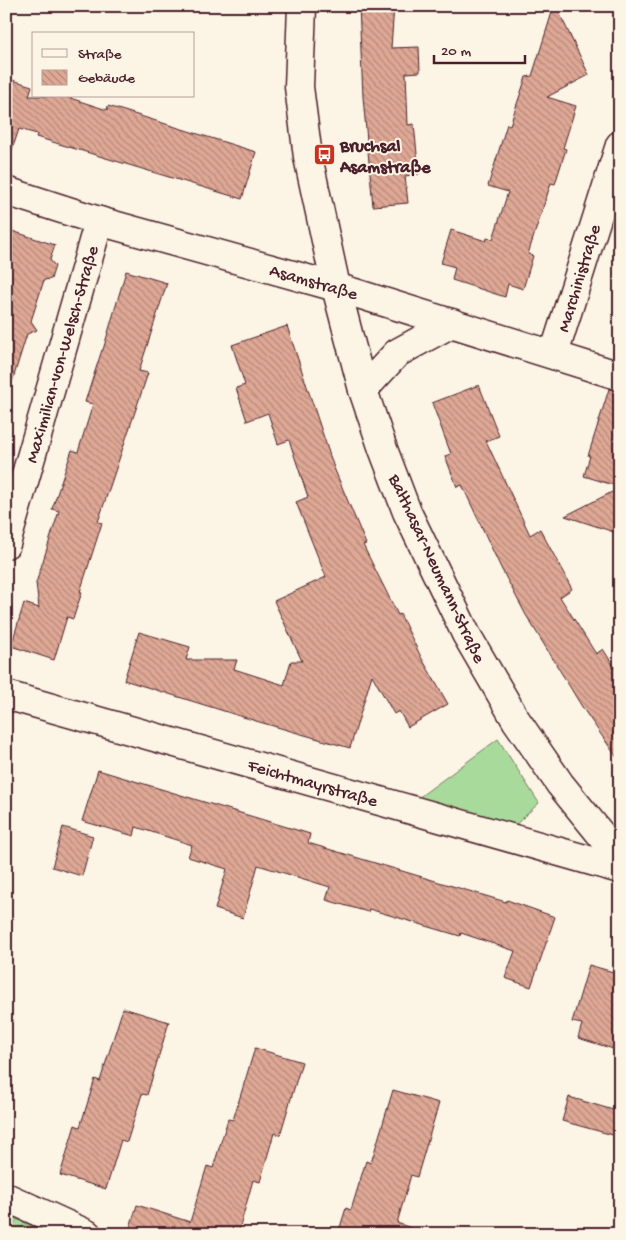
<svg xmlns="http://www.w3.org/2000/svg" width="626" height="1240" font-family="'Gochi Hand',sans-serif">
  <style>
    .grass { fill: #a8da9b; stroke: #797c63 }
    .garden { fill: url(#garden-furrows); stroke: #797c63 }
    .building { fill: url(#building-back-hatch); stroke: #4a1f2b }
    .lines { fill: none; stroke-linecap: round; stroke-linejoin: round }
    .minor-casing { stroke: #4a1f2b; stroke-width: 31 }
    .tertiary-casing { stroke: #4a1f2b; stroke-width: 31 }
    .minor { stroke: #fcf5e5; stroke-width: 28 }
    .tertiary { stroke: #fcf5e5; stroke-width: 28 }
    .labels { text-anchor: middle; stroke-width: 4; stroke-linejoin: round; paint-order: stroke }
    .poi-label { font-size: 18px; font-weight: bold; fill: #4a1f2b; stroke: #fcf5e5; text-anchor: start }
    .street-label { font-size: 18px; fill: #4a1f2b; stroke: #fcf5e5 }
  </style>
  <defs>
    <pattern id="garden-furrows" width="10" height="10" patternUnits="userSpaceOnUse" patternTransform="scale(1.25)"><rect width="10" height="10" fill="#a8da9b"/><path d="M-1 1l2-2M0 10L10 0M9 11l2-2" fill="none" stroke="#92bb86"/></pattern>
    <pattern id="building-back-hatch" width="6" height="6" patternUnits="userSpaceOnUse" patternTransform="scale(1.25)"><rect width="6" height="6" fill="#dea895"/><path d="M-1 5l2 2M0 0l6 6M5-1l2 2" fill="none" stroke="#b6887a"/></pattern>
  </defs>
  <rect width="100%" height="100%" fill="#fcf5e5"/>
  <filter id="ink" filterUnits="userSpaceOnUse"><feTurbulence type="fractalNoise" baseFrequency=".02" numOctaves="2"/><feDisplacementMap in="SourceGraphic" scale="10" xChannelSelector="R" yChannelSelector="G"/><feConvolveMatrix kernelMatrix="1 2 1 2 8 2 1 2 1" color-interpolation-filters="sRGB"/></filter>
  <g filter="url(#ink)">
    <!-- grass -->
    <path class="grass" d="M498 739 539 803 510 830 410 804Z"/>
    <!-- garden -->
    <path class="garden" d="M6 1214 49 1234H6Z"/>
    <!-- building -->
    <g class="building">
      <path d="M359 6H394L391 48 419 47 420 72 406 73 408 125 414 124 419 174 405 176 408 203 373 206 363 97Z"/>
      <path d="M554 6H556L589 75 547 97 576 106 563 148 566 149 555 184 551 183 528 254 533 256 523 289 508 284 505 297 452 280 455 267 441 263 451 230 486 241 487 238 493 239 508 192 488 186 507 124 510 125 526 77 532 76Z"/>
      <path d="M6 78 32 86 29 96H64L107 110 108 106 256 152 242 199 36 137 37 134 19 129 12 150H6Z"/>
      <path d="M6 229 55 245 50 260 55 266 51 279 44 280 31 321 37 330 27 334 12 382H6Z"/>
      <path d="M126 271 167 283 139 371 148 373 98 522 102 523 80 592H82L73 619 67 617 54 660 11 646 24 603 39 608 36 583 59 511 52 509 72 450 78 452 93 404 85 402 102 350H103Z"/>
      <path d="M287 326 334 468 366 544 363 545 398 615 400 614 421 657 448 704 408 727 399 711 394 714 372 675 350 748 256 721 124 680 139 632 190 647 186 660H237L234 669 284 685 291 661H302L274 601 326 577 296 502 308 497 289 440 278 444 268 413 247 421 236 388 245 385 232 345Z"/>
      <path d="M479 385 499 436 486 441 530 535 540 529 572 589 560 597 596 654 603 649 620 676V762L584 710 526 615 501 568 462 485 457 487 445 456 451 454 432 403Z"/>
      <path d="M609 389 620 391V487L584 476 590 456H588Z"/>
      <path d="M620 488V534L565 516Z"/>
      <path d="M98 770 310 834 308 843 506 902 507 900 555 917 531 987 505 978 515 951 461 933 460 936 369 909 368 912 326 900 330 887 258 865 243 918 215 909 227 869 188 857 192 845 136 827 134 836 82 821Z"/>
      <path d="M63 827 93 836 82 876 52 867Z"/>
      <path d="M589 965 620 974V1051L578 1038 582 1024 572 1022Z"/>
      <path d="M123 1008 169 1022 147 1095 142 1094 127 1142 121 1140 106 1189 60 1175 75 1125 80 1127 95 1079 100 1081Z"/>
      <path d="M255 1048 302 1062 280 1135 274 1133 260 1182 253 1180 238 1234H128L137 1205 190 1222 207 1166 213 1168 228 1119 233 1120Z"/>
      <path d="M393 1090 439 1103 417 1177 411 1175 397 1223 411 1228 410 1234H338L346 1208 351 1210 366 1161 371 1163Z"/>
      <path d="M569 1097 620 1112V1137L562 1121Z"/>
    </g>
    <g class="lines">
      <defs>
        <g id="minor">
          <path d="M6 191 99 221 336 287 620 376"/>
          <path d="M554 354 620 145"/>
          <path d="M6 544 99 221"/>
          <path d="M6 695 620 869"/>
          <path d="M6 1197 87 1234"/>
        </g>
        <g id="tertiary">
          <path d="M302 6 299 87 308 157 336 287 349 337 363 390 383 449 407 512 466 634 516 720 560 784 620 858"/>
          <path d="M363 390 397 353 452 323"/>
        </g>
      </defs>
      <!-- minor casing -->
      <use href="#minor" class="minor-casing"/>
      <!-- tertiary casing -->
      <use href="#tertiary" class="tertiary-casing"/>
      <!-- minor -->
      <use href="#minor" class="minor"/>
      <!-- tertiary -->
      <use href="#tertiary" class="tertiary"/>
    </g>
  </g>
  <!-- icons -->
  <defs>
    <symbol id="bus-square" viewBox="-11 -11 22 22"><rect x="-9" y="-9" width="18" height="18" rx="4" fill="#c8321e" stroke="#fcf5e5"/><path d="M-5-6H5V4H4V6H2V4H-2V6H-4V4H-5ZM-3.5-4V0h7V-4ZM-3.5 1.2v1.5H-2V1.2ZM2 1.2v1.5H3.5V1.2Z" fill="#fff"/></symbol>
  </defs>
  <g fill-rule="evenodd">
    <use href="#bus-square" x="312" y="142" width="25" height="25"/>
  </g>
  <g class="labels">
    <!-- poi labels -->
    <g class="poi-label">
      <text x="340" y="151">Bruchsal<tspan x="340" dy="21">Asamstraße</tspan></text>
    </g>
    <!-- street labels -->
    <g class="street-label">
      <text transform="translate(578 278) rotate(-73)" y="6">Marchinistraße</text>
      <text transform="translate(314 281) rotate(16)" y="6">Asamstraße</text>
      <text transform="translate(61 354) rotate(-74)" y="6">Maximilian-von-Welsch-Straße</text>
      <text transform="translate(438 568) rotate(65)" y="6">Balthasar-Neumann-Straße</text>
      <text transform="translate(313 782) rotate(16)" y="6">Feichtmayrstraße</text>
    </g>
  </g>
  <!-- margin -->
  <rect width="626" height="1240" fill="none" stroke="#fcf5e5" stroke-width="25"/>
  <rect x="12" y="12" width="601" height="1215" fill="none" stroke="#4a1f2b" stroke-width="2" filter="url(#ink)"/>
  <!-- legend -->
  <rect x="32" y="32" width="162" height="65" fill="#fcf5e5" stroke="#b59f9b"/>
  <rect x="42" y="49" width="25" height="8" fill="#fcf5e5" stroke="#b59f9b"/>
  <text x="78" y="58" font-size="15" fill="#4a1f2b">Straße</text>
  <rect x="42" y="70" width="25" height="15" fill="url(#building-back-hatch)" stroke="#b59f9b"/>
  <text x="78" y="82" font-size="15" fill="#4a1f2b">Gebäude</text>
  <!-- scale -->
  <path d="M434 55v8h91v-8" fill="none" stroke="#4a1f2b" stroke-width="2.5"/>
  <text x="441" y="55" font-size="15" fill="#4a1f2b" stroke="#fcf5e5" stroke-width="4" paint-order="stroke">20 m</text>
</svg>
